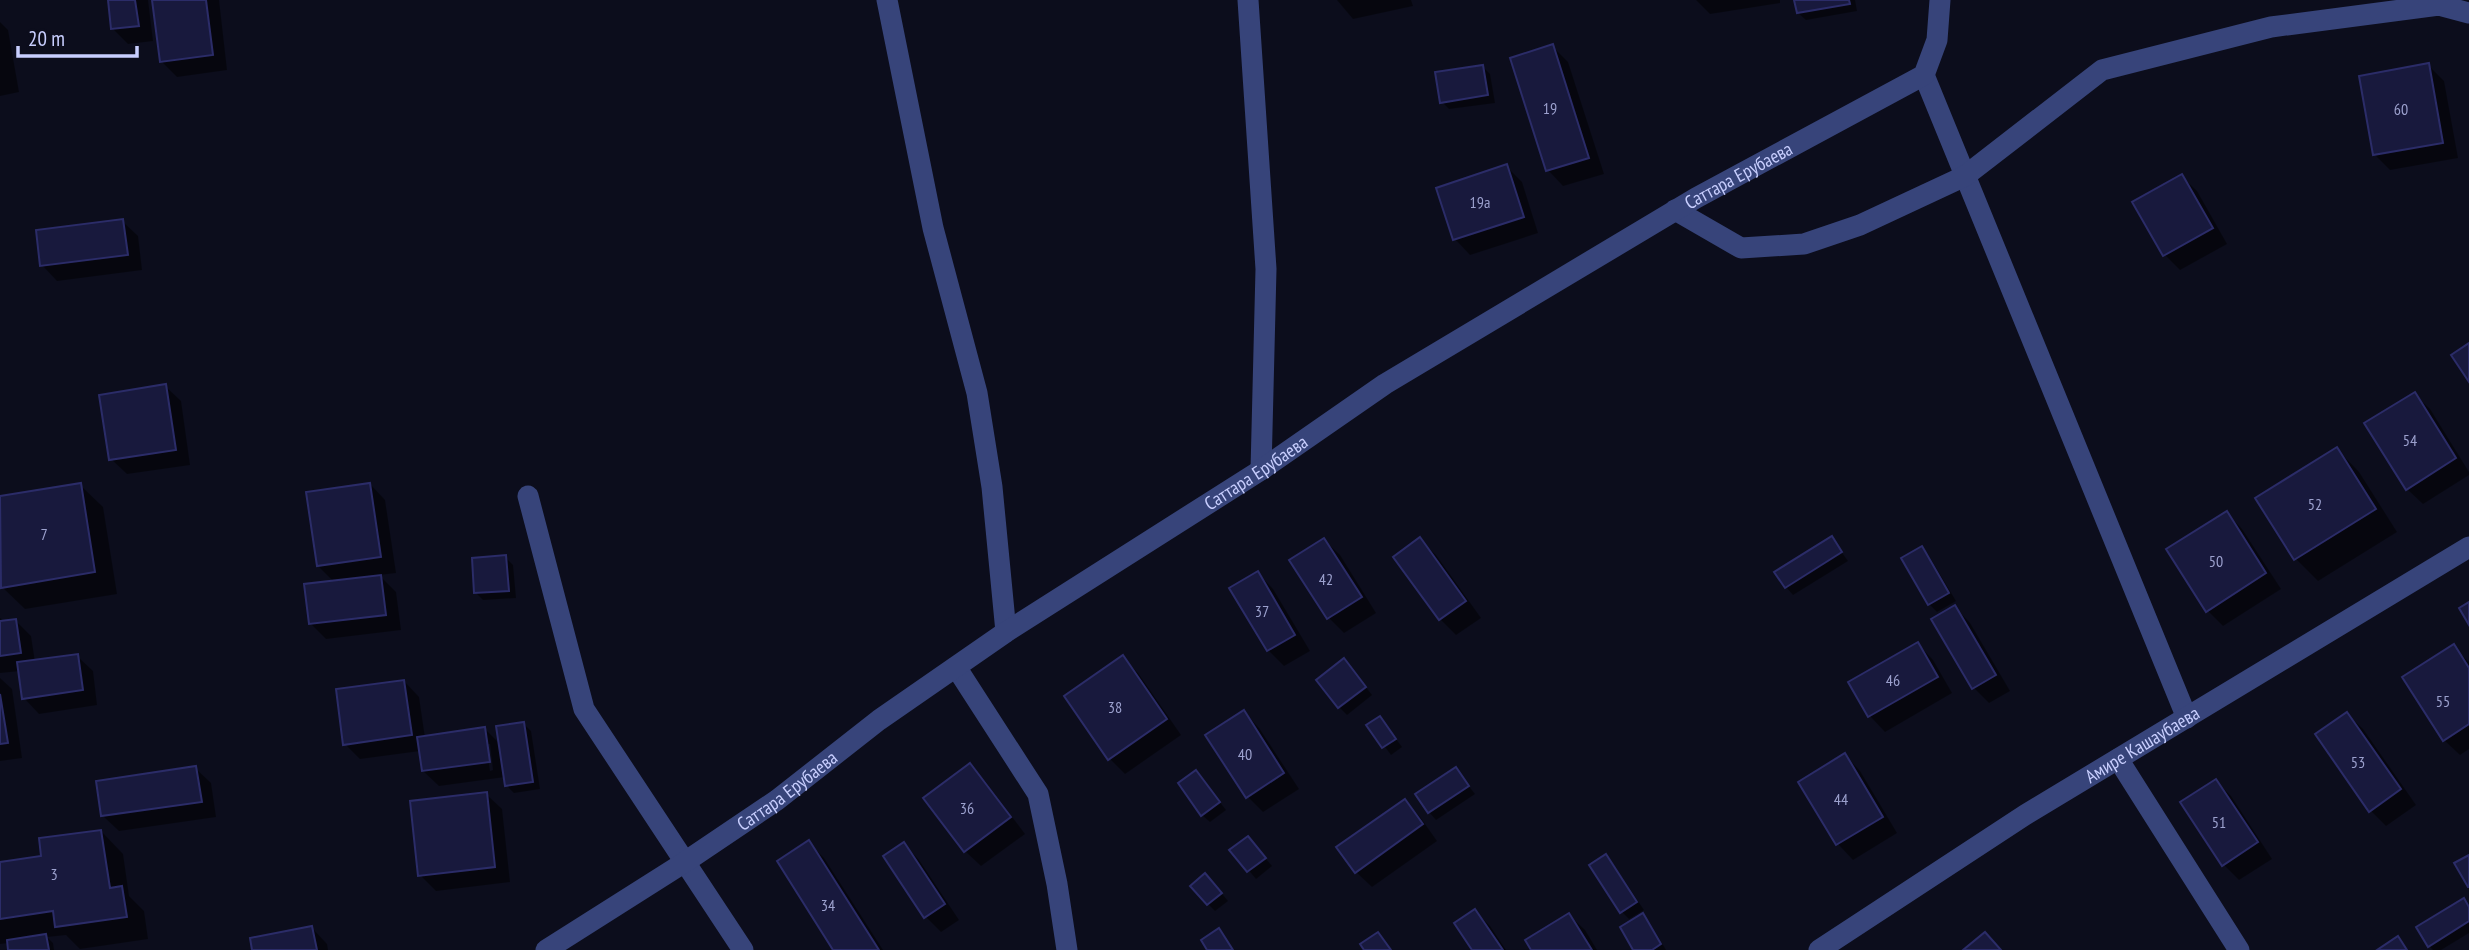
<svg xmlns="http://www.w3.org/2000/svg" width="2469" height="950" font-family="'PT Sans Narrow',sans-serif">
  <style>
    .shadow { fill: #0007; fill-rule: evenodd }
    .building { fill: #18193d; stroke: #2b2c68; stroke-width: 2 }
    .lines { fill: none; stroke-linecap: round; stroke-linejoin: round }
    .minor { stroke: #37447a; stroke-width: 21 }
    .labels { text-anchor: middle; stroke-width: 5; stroke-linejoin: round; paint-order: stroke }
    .number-label { font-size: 16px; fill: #9ca1ce }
    .street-label { font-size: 19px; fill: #c8cefe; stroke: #0c0d1c }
  </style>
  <rect width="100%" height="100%" fill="#0c0d1c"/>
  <!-- shadow -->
  <g class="shadow">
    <path d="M109 0H148L153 41 128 44 113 29Z"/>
    <path d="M154 0H219L227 70 177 77 161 61Z"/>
    <path d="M1337 0H1411L1413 6 1353 19Z"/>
    <path d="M1696 0H1780V3L1710 14Z"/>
    <path d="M1796 0H1855L1857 11 1806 20 1798 13Z"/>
    <path d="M0 22 8 30 19 92 0 96Z"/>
    <path d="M1552 46 1568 62 1604 174 1563 186 1548 170 1512 59Z"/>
    <path d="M2428 65 2444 81 2458 158 2390 170 2375 155Z"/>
    <path d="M1483 67 1490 74 1495 103 1449 109 1442 102Z"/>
    <path d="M1506 166 1522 182 1538 233 1470 255 1455 239Z"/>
    <path d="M2181 176 2197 191 2227 244 2180 270 2165 255Z"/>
    <path d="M122 221 138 236 142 270 57 281 42 265Z"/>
    <path d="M165 386 181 401 190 465 127 474 111 459Z"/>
    <path d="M2414 394 2430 409 2469 472V475L2423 504 2407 489Z"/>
    <path d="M2337 449 2359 472 2397 532 2318 581 2296 559Z"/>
    <path d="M370 484 385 500 396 573 379 575 396 592 401 630 326 639 310 623 334 582 318 566Z"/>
    <path d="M80 485 103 507 117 594 25 609 2 587 0 572V498Z"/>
    <path d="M2227 513 2242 529 2281 589 2223 626 2207 610Z"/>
    <path d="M1831 538 1848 561 1793 595 1786 587Z"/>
    <path d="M1324 540 1340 555 1376 613 1344 633 1329 618Z"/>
    <path d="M1420 540 1436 555 1481 618 1456 635 1440 619 1396 558Z"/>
    <path d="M1922 548 1929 556 1956 601 1937 612 1929 604 1904 559Z"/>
    <path d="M505 557 513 565 516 598 483 600 476 593Z"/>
    <path d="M1258 573 1273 589 1310 651 1284 666 1268 650Z"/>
    <path d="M1955 607 1970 623 2010 691 1989 703 1974 688Z"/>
    <path d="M0 618 5 622 16 621 31 636 35 662 77 656 93 671 97 705 39 714 24 698 20 671 0 673Z"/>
    <path d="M1918 644 1933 660 1952 693 1885 732 1870 716 1851 683Z"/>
    <path d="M2453 647 2469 662V749L2460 755 2444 740Z"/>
    <path d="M1122 657 1138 673 1181 735 1125 774 1110 759Z"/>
    <path d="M1351 668 1372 695 1347 715 1339 707Z"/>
    <path d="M0 678 12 689 22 758 0 761Z"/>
    <path d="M404 681 419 697 425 738 485 729 501 745 524 724 531 731 540 789 514 793 506 785 505 777 439 786 423 771 420 751 360 759 345 744ZM486 744H490L493 770 490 771Z"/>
    <path d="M1244 712 1259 728 1299 789 1263 812 1247 796Z"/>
    <path d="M2347 714 2363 729 2416 805 2386 826 2370 810Z"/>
    <path d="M1380 718 1402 747 1391 755 1369 725Z"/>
    <path d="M1845 755 1860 771 1897 833 1853 860 1838 844 1801 782Z"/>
    <path d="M970 766 985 781 1025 834 981 866 965 851Z"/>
    <path d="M195 768 211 783 216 817 119 831 103 816Z"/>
    <path d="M1456 770 1475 794 1436 820 1429 812Z"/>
    <path d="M1196 772 1226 810 1210 822 1202 815Z"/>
    <path d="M2216 781 2231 796 2272 859 2239 880 2224 865 2182 803Z"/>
    <path d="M486 794 502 809 510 882 436 891 420 875Z"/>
    <path d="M1405 801 1420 817 1437 841 1372 887 1356 872Z"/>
    <path d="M101 831 123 854 129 896 144 911 148 939 80 949 66 935 47 937 53 943 54 950H10L9 943 0 944V864L43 858Z"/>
    <path d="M809 843 824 858 883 950H836Z"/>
    <path d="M904 844 919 860 959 920 941 932 926 917Z"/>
    <path d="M1255 846 1272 866 1256 879 1232 850Z"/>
    <path d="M1605 856 1613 864 1644 910 1629 919 1622 912Z"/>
    <path d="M1213 883 1228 901 1215 911 1208 904Z"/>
    <path d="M2464 901 2469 906V933L2441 950H2433L2429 946Z"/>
    <path d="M1475 911 1490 926 1506 950H1474Z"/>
    <path d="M1569 915 1585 930 1597 950H1533Z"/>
    <path d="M1643 915 1650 923 1666 950H1636Z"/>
    <path d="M312 928 327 944 328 950H254Z"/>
  </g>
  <!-- building -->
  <g class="building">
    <path d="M108 0H135L139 26 111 29Z"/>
    <path d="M152 0H206L213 55 160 62Z"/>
    <path d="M1794 0H1849L1850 4 1797 13Z"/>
    <path d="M1553 44 1589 158 1546 171 1510 58Z"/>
    <path d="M2429 63 2443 143 2373 155 2359 76Z"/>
    <path d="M1483 65 1488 95 1440 103 1435 72Z"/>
    <path d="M1507 164 1524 217 1453 240 1436 188Z"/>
    <path d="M2182 174 2213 228 2163 256 2132 202Z"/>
    <path d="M123 219 128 255 40 266 36 230Z"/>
    <path d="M2469 343V382L2451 355Z"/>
    <path d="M166 384 176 450 109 460 99 395Z"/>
    <path d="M2415 392 2456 458 2406 490 2364 423Z"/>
    <path d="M2337 447 2376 509 2294 560 2255 498Z"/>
    <path d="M81 483 95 572 1 588 0 496Z"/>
    <path d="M370 483 381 557 317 566 306 492Z"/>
    <path d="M2227 511 2266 573 2206 612 2166 549Z"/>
    <path d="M1832 536 1842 552 1785 588 1774 572Z"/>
    <path d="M1420 537 1466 601 1439 620 1393 557Z"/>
    <path d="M1324 538 1362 597 1327 619 1289 560Z"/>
    <path d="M1922 546 1949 593 1928 605 1901 558Z"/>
    <path d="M506 555 509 591 474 593 472 558Z"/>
    <path d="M1258 571 1295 635 1267 651 1229 588Z"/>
    <path d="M381 575 386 615 309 624 304 584Z"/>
    <path d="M2469 602V625L2459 608Z"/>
    <path d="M1955 605 1996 675 1972 689 1931 619Z"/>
    <path d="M16 619 21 653 0 656V621Z"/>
    <path d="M1918 642 1938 677 1868 717 1848 682Z"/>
    <path d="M2454 644 2469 668V724L2443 741 2402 677Z"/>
    <path d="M78 654 83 690 22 699 17 662Z"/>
    <path d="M1123 655 1167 719 1108 760 1064 696Z"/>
    <path d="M1344 658 1366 687 1338 708 1316 680Z"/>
    <path d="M404 680 412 735 343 745 336 689Z"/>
    <path d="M0 694 8 743 0 744Z"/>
    <path d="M1244 710 1284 773 1246 798 1205 735Z"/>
    <path d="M2347 712 2401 789 2369 812 2315 734Z"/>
    <path d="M1380 716 1396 739 1382 748 1366 725Z"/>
    <path d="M524 722 533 782 505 786 496 726Z"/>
    <path d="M485 727 490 762 422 771 417 737Z"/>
    <path d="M1845 753 1883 817 1836 845 1798 782Z"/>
    <path d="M970 763 1011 817 964 852 923 798Z"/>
    <path d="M196 766 202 802 101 816 96 781Z"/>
    <path d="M1456 767 1469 786 1428 813 1415 794Z"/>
    <path d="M1196 770 1220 802 1201 816 1178 783Z"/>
    <path d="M2216 779 2258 842 2222 866 2180 802Z"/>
    <path d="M487 792 495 867 418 876 410 801Z"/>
    <path d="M1405 799 1423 824 1355 873 1336 847Z"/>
    <path d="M101 830 110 888 122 886 127 917 55 927 53 911 0 919V862L41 856 39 838Z"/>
    <path d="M1248 836 1266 858 1247 872 1229 850Z"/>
    <path d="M809 840 879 950H833L777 861Z"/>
    <path d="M904 842 945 904 924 918 883 856Z"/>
    <path d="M1606 854 1637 902 1620 913 1589 865Z"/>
    <path d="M2469 855V887H2468L2454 863Z"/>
    <path d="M1205 873 1222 893 1207 905 1190 886Z"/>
    <path d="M2464 898 2469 907V921L2428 947 2416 927Z"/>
    <path d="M1475 909 1503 950H1472L1454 923Z"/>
    <path d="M1569 913 1592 950H1531L1525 940Z"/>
    <path d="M1643 913 1661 944 1652 950H1633L1620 927Z"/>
    <path d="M312 926 317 950H252L250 938Z"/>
    <path d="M1219 928 1233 950H1207L1201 940Z"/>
    <path d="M1378 932 1391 950H1364L1360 944Z"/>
    <path d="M1985 932 2001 950H1963Z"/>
    <path d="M46 934 49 950H8L7 940Z"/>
    <path d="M2398 936 2407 950H2377Z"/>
  </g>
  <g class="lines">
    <!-- minor -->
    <g class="minor">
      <path d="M887 0 933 228 977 393 992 487 1006 632"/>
      <path d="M1248 0 1266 269 1261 470"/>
      <path d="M1924 75 2187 718"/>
      <path d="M1675 210 1741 248 1804 244 1860 225 1965 176 2102 70 2271 27 2439 5 2469 13"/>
      <path d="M528 496 584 709 743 950"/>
      <path d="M956 667 1038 794 1057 884 1067 950"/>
      <path d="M2118 759 2239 950"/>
      <path id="s1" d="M546 950 685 862 777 800 879 720 1006 632 1261 470 1385 384 1696 198 1924 75 1937 40 1940 0"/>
      <path id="s2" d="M1819 950 2025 815 2469 547"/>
    </g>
  </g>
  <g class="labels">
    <!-- number labels -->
    <g class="number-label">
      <text x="1550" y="114">19</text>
      <text x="2401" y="115">60</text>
      <text x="1480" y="208">19а</text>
      <text x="2410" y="446">54</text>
      <text x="2315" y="510">52</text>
      <text x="44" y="540">7</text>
      <text x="2216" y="567">50</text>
      <text x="1326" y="585">42</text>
      <text x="1262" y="617">37</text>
      <text x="1893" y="686">46</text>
      <text x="2443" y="707">55</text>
      <text x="1115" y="713">38</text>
      <text x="1245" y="760">40</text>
      <text x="2358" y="768">53</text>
      <text x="1841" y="805">44</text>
      <text x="967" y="814">36</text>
      <text x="2219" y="828">51</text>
      <text x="54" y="880">3</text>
      <text x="828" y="911">34</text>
    </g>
    <!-- street labels -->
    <g class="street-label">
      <text dy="7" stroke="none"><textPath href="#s1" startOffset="1423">Саттара Ерубаева</textPath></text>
      <text dy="7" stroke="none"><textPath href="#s1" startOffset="856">Саттара Ерубаева</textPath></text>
      <text dy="7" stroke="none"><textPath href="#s2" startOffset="383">Амире Кашаубаева</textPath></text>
      <text dy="7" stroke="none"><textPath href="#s1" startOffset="289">Саттара Ерубаева</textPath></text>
    </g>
  </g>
  <!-- scale -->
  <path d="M18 46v10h119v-10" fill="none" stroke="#c8cefe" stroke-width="3.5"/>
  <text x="28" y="46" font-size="21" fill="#c8cefe" stroke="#0c0d1c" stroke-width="5" paint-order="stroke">20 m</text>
</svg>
